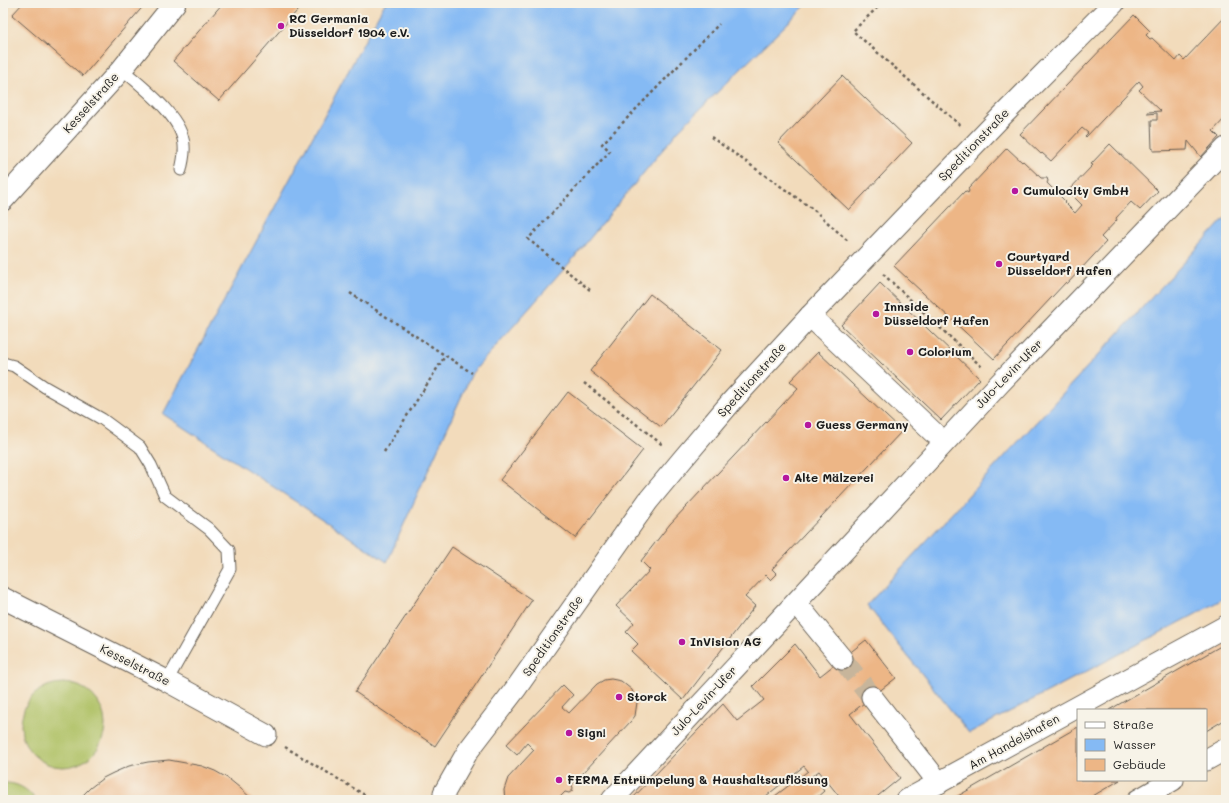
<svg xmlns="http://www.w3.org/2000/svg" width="1229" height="803" font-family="Mali,sans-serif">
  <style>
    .green { fill: #afc165; stroke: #666e40 }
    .water { fill: #85baf4; stroke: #506b88 }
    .building { fill: #edb686 }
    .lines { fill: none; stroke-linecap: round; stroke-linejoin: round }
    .street-tunnel { stroke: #c7b59b; stroke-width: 21; stroke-dasharray: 21 10; stroke-linecap: butt }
    .lane-casing { stroke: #675f54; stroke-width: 13 }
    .street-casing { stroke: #675f54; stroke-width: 23 }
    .path { stroke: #675f54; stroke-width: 2.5; stroke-dasharray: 3 3; stroke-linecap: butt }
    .lane { stroke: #fff; stroke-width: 11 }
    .street { stroke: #fff; stroke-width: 21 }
    .poi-dot { fill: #b5179e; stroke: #f7f3e8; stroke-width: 1.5 }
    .labels { text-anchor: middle; stroke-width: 4; stroke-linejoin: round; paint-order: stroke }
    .poi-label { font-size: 12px; font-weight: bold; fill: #1c1c1c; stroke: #f7f3e8; text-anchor: start }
    .street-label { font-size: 12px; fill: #1c1c1c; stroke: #f7f3e8 }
  </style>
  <rect width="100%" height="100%" fill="#f7f3e8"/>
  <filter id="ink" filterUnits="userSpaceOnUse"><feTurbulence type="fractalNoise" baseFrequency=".025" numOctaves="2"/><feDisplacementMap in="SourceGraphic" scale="8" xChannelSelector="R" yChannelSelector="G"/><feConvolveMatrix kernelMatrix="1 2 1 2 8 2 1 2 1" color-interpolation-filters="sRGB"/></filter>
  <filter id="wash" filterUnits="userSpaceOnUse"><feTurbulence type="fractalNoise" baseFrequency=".012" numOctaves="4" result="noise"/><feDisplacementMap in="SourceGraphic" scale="16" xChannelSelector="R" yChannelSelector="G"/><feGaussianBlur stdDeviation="0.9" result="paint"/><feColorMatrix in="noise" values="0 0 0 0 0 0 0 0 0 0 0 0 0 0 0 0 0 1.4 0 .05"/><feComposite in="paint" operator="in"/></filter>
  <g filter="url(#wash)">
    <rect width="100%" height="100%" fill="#f2dbbb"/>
    <!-- green -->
    <g class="green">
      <circle cx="63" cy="725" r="42"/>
      <path d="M3 783C16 782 29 789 35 800H3Z"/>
    </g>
    <!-- water -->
    <g class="water">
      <path d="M385 3H808L678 131 573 259 472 373 387 562 163 414Z"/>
      <path d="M1226 217V597L1194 615 969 733 867 605Z"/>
    </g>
    <g id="blocks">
      <!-- building -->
      <g class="building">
        <path d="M23 3H146L83 76 12 15Z"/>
        <path d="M223 3H301L303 4 219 101 173 61Z"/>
        <path d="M1134 15 1150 31 1146 35 1150 39 1152 38 1176 61 1180 56 1184 60 1226 16V117L1213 131 1219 137 1201 157 1188 141 1187 150 1153 151V148L1152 149 1151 120H1157V113L1148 114V112L1161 111 1139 90 1143 86 1139 81 1086 137 1085 136 1088 133 1082 128 1051 161 1042 153 1041 154 1020 134Z"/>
        <path d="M842 76 912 143 849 210 778 143Z"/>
        <path d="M1110 144 1158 191 1140 210 1131 202 1116 218 1117 220 1101 237 1106 242 1067 284 1066 282 994 359 894 266 965 191 968 193 969 191 968 189 1007 148 1022 162 1023 161 1041 178H1047L1048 181 1047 183 1065 201 1064 202 1075 213 1082 205 1068 191 1093 165 1091 164Z"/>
        <path d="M880 283 980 379 941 420 841 325Z"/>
        <path d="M650 294 722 350 661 427 590 371Z"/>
        <path d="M818 352 902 431 772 569 777 574 771 580 766 575 745 597 755 606 683 700 631 651 638 644 626 632 634 623 616 606 650 570 641 561 655 543 670 524 798 388 790 381Z"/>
        <path d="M568 392 643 450 575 538 500 480Z"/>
        <path d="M452 547 532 600 435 746 355 692Z"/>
        <path d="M866 640 896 678 850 714 900 778 873 800H842L819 771 812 776 824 791 816 798 818 800H778L775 796 808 771 804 766 761 800H631L723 704 737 721 764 700 753 686 795 644 820 676Z"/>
        <path d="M1226 643V719L1206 731V710H1109Z"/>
        <path d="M611 679 621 681 632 690 637 702 635 716 631 721 572 785 573 788 572 791 569 793 565 792 557 800H505L504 790 508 778 534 750 527 743 517 755 506 745 563 685 573 695 562 707 569 713 597 684 604 680Z"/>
        <path d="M1078 727V780H1120L1086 800H951Z"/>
        <path d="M169 760 202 766 215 771 229 779 240 788 253 800H78L90 788 103 778 113 773 129 766 148 762Z"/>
      </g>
    </g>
  </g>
  <g filter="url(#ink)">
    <use href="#blocks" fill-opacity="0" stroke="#675f54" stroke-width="1"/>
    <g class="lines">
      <!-- street-tunnel -->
      <path class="street-tunnel" d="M842 659 872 697"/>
      <defs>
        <g id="lane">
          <path d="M122 69C142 87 182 116 184 145 185 153 183 161 181 170"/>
          <path d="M3 363 14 366 45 387 102 419 140 447 151 465 165 496 209 529 229 550 230 569 167 681"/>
        </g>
        <g id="street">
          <path d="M3 200 122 69 175 3"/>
          <path d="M810 316 934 433"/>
          <path d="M3 598 167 681 266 735"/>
          <path d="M796 603 842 659"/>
          <path d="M872 697 939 783"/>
          <path d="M1206 760 1226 749"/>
          <path d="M444 800V793L468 751 517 687 648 501 682 460 732 401 810 316 1001 117 1114 3"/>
          <path d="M612 800 1000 383 1226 148"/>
          <path d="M907 800 1226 626"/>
          <path d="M1138 800 1173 780"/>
        </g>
      </defs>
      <!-- lane casing -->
      <use href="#lane" class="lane-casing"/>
      <!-- street casing -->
      <use href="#street" class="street-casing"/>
      <!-- path -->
      <g class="path">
        <path d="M882 3 853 31 961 126"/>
        <path d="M711 137 814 210 849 242"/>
        <path d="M883 274 983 368"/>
        <path d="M590 290 528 239 610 151 602 144 719 24"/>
        <path d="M350 293 472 373"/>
        <path d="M584 383 664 446"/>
        <path d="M384 452 445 356"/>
        <path d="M285 747 373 800"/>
      </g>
      <!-- lane -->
      <use href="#lane" class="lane"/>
      <!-- street -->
      <use href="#street" class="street"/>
    </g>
  </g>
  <!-- markers -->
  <g class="poi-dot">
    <circle cx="281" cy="26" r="4"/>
    <circle cx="1015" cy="191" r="4"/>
    <circle cx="999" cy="264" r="4"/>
    <circle cx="876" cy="314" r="4"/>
    <circle cx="910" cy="352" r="4"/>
    <circle cx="808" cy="425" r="4"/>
    <circle cx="786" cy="478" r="4"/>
    <circle cx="682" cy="642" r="4"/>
    <circle cx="619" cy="697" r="4"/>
    <circle cx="569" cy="733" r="4"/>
    <circle cx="559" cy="780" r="4"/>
  </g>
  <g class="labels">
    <!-- poi labels -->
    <g class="poi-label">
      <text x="289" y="23">RC Germania<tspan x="289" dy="14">Düsseldorf 1904 e.V.</tspan></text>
      <text x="1023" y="195">Cumulocity GmbH</text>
      <text x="1007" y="261">Courtyard<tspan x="1007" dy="14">Düsseldorf Hafen</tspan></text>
      <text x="884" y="311">Innside<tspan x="884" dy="14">Düsseldorf Hafen</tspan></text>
      <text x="918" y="356">Colorium</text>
      <text x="816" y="429">Guess Germany</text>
      <text x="794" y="482">Alte Mälzerei</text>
      <text x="690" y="646">InVision AG</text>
      <text x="627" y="701">Storck</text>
      <text x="577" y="737">Sign!</text>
      <text x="567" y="784">FERMA Entrümpelung &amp; Haushaltsauflösung</text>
    </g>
    <!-- street labels -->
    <g class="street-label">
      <text transform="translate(91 103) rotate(-48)" y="4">Kesselstraße</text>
      <text transform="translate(974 145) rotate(-46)" y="4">Speditionstraße</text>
      <text transform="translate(1009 374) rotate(-46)" y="4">Julo-Levin-Ufer</text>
      <text transform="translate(752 380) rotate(-48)" y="4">Speditionstraße</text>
      <text transform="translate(553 636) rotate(-55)" y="4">Speditionstraße</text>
      <text transform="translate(135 665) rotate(27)" y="4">Kesselstraße</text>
      <text transform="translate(704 701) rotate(-47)" y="4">Julo-Levin-Ufer</text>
      <text transform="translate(1014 742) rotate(-29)" y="4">Am Handelshafen</text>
    </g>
  </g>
  <!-- margin -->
  <rect width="1229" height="803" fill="none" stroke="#f7f3e8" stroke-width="16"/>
  <!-- legend -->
  <rect x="1077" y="709" width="130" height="72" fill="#f7f3e8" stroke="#9f9d96"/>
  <rect x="1085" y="722" width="20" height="6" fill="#ffffff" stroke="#9f9d96"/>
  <text x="1113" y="729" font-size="12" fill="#1c1c1c">Straße</text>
  <rect x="1085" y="739" width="20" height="12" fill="#85baf4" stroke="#9f9d96"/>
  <text x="1113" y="749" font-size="12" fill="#1c1c1c">Wasser</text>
  <rect x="1085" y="759" width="20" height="12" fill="#edb686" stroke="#9f9d96"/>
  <text x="1113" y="769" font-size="12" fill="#1c1c1c">Gebäude</text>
</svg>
